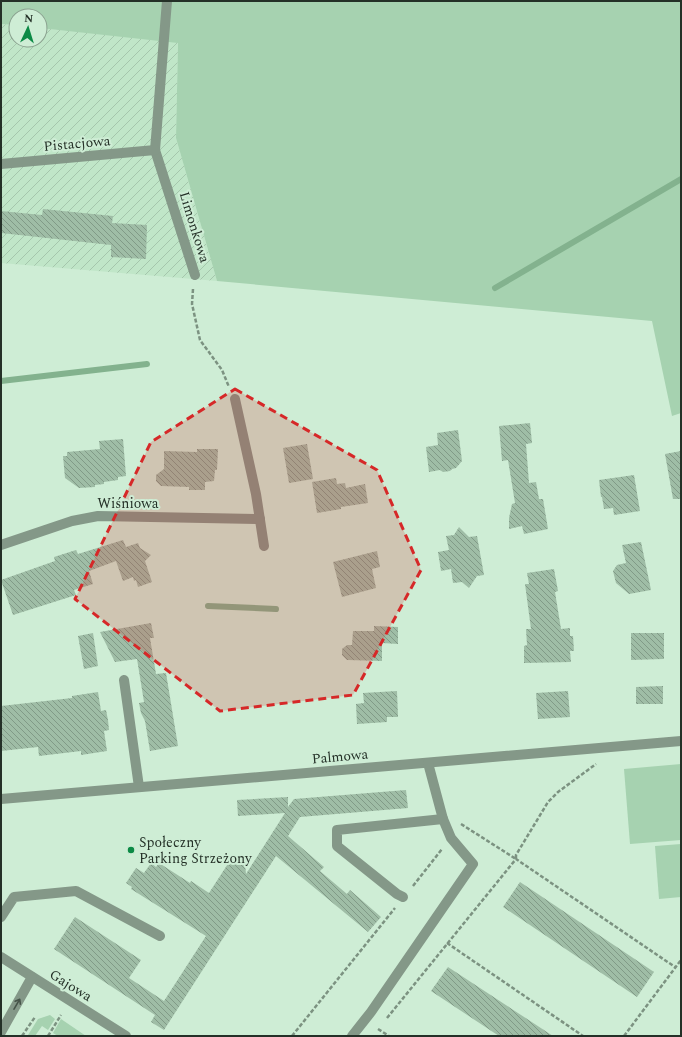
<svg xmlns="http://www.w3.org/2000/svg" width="682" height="1037" font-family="Spectral,serif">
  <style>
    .industrial { fill: url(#industrial-furrows) }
    .grass { fill: #a6d2b0 }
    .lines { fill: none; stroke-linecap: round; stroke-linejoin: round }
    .stream { stroke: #83b28e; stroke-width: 6 }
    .building { fill: url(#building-back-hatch) }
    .path { stroke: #7c9281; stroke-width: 2.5; stroke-dasharray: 4 2; stroke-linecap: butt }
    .minor { stroke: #849888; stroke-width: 10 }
    .oneway { stroke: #465449 }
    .marked { fill: #d62828; fill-opacity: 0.2; stroke: #d62828; stroke-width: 3; stroke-dasharray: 8 5; stroke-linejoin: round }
    .poi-dot { fill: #0b8a45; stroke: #ceedd5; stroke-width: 1.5 }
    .labels { text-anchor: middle; stroke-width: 4; stroke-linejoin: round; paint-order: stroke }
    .street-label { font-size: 14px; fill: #243027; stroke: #ceedd5 }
    .poi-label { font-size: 14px; fill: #243027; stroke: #ceedd5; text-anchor: start }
  </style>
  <defs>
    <pattern id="industrial-furrows" width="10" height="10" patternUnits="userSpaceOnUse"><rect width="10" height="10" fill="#c0e6c8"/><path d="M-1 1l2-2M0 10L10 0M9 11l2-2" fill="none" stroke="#a5c6ac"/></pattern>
    <pattern id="building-back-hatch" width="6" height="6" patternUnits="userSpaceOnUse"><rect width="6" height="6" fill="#9fbda6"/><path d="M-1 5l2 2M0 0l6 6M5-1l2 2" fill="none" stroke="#819a87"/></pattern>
  </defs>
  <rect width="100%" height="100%" fill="#ceedd5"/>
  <!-- industrial -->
  <path class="industrial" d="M1 24 16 25V40H40V28L178 42 176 138 217 281 1 263Z"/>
  <!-- grass -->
  <g class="grass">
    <path d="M1 1H681V413L672 416 652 321 217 281 176 138 178 43 40 28V16H16V25L1 24Z"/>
    <path d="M681 764V840L630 844 624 769Z"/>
    <path d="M681 844V897L659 899 655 846Z"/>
    <path d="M50 1015 55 1019 48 1030 42 1026 35 1036H30L28 1035 38 1019Z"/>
    <path d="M61 1019 86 1036H58L53 1033Z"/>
  </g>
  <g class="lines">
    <!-- stream -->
    <g class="stream">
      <path d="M495 288 681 179"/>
      <path d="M1 381 147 364"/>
      <path d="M208 606 276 609"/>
    </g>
  </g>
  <!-- building -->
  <g class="building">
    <path d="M43 209 113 216 112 223 147 225 146 259 111 257V245L1 233V211L42 215Z"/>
    <path d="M530 423 532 443 526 444 529 483 536 482 539 499H543L548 529 524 534 522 526 509 529V518L512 504 515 503 508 460 502 461 499 426Z"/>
    <path d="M458 430 462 461 456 468 452 469 450 471 443 472 440 470 429 472 426 447 438 445 437 433Z"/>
    <path d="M123 439 126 476 118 477V480L104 482V484L95 485V487L79 488 65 478 63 456H67V452L100 449 99 441Z"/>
    <path d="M307 444 313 479 289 483 283 448Z"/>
    <path d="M197 449H218L217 470H215L214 481 205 482V490H189V487L161 486 156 481V475L164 469V451L197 452Z"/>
    <path d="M681 451V499H673L665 454Z"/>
    <path d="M634 475 640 511 614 515 613 508 604 509 602 497H601L599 480Z"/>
    <path d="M336 478 337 484 345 483 346 488 365 484 368 503 341 507V509L317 513 312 482Z"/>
    <path d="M459 527 469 537 477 536 484 575 477 576 469 588 462 582 453 583 451 569 441 571 438 552 449 550 446 536 454 535Z"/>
    <path d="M123 540 126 547 138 543 140 548 151 555 145 561 152 582 138 587 136 580 134 581 133 577 123 581 116 561 89 571 93 584 74 590 76 595 13 615 1 580 55 561 54 557 76 550 78 554Z"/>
    <path d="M641 542 651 590 629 594 616 583 613 571 617 565 626 563 622 545Z"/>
    <path d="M377 551 380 567 372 569 376 588 342 597 333 562Z"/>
    <path d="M554 569 558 591 555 592 561 629 570 628V636H573L574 651H570L571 662 524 663V646L527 645 526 629H531L525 584H529L527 573Z"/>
    <path d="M151 623 154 638H150L156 674 166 673 178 746 150 751 145 721 141 713 139 703 144 702 137 659 115 662 100 632Z"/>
    <path d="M374 626 398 627V644L382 643V661L347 660 342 655V649L347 645H352L353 631H374Z"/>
    <path d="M93 633 98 666 84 669 78 636Z"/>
    <path d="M631 633H664V659L631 660Z"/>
    <path d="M663 686V704H636V687Z"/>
    <path d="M397 691 398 717H387V722L357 724 356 704 364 703 363 693Z"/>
    <path d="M568 691 570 717 538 719 536 693Z"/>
    <path d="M98 692 101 711 106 710 108 720 109 730 104 731 107 751 81 755V751L39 756 38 747 1 751V706L72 698V696Z"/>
    <path d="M406 790 408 808 300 817 288 836 324 867 320 871 347 894 350 890 381 917 368 932 276 856 164 1030 151 1022 155 1015 54 949 75 917 141 960 129 978 164 1001 206 936 131 889 132 887 126 883 136 868 144 873 151 863 156 867 159 863 190 883 191 881 209 893 233 856 245 864 246 874 285 813 238 816 237 800 288 797V807L294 799Z"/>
    <path d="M520 882 654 972 637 997 503 907Z"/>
    <path d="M448 967 553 1036H499L431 991Z"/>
  </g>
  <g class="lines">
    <!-- path -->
    <g class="path">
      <path d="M193 289 192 304 200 340 222 370 229 387"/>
      <path d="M461 824 516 859V855L548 802 558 792 596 764"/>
      <path d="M413 886 442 849"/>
      <path d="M447 943 583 1036"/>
      <path d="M387 1018 516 859 675 967"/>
      <path d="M378 1029 389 1036"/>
      <path d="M22 1036 35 1017"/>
      <path d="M48 1036 61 1015"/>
      <path d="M292 1036 395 908"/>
      <path d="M624 1036 681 960"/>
    </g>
    <!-- minor -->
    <g class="minor">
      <path d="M167 1 155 150 195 275"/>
      <path d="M1 164 155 150"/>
      <path d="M235 399 256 494 264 546"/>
      <path d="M1 545 72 521 98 516 260 519"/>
      <path d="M124 680 139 787"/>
      <path d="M1 799 681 741"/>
      <path d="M403 897 397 894 337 846V830L443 819"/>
      <path d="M1 917 14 897 76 891 160 936"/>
      <path d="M1 957 126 1036"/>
      <path d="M1 1032 32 977"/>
      <path d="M352 1036 371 1012 473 864 451 838 443 819 428 763"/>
    </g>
  </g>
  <!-- one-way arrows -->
  <defs><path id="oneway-shaft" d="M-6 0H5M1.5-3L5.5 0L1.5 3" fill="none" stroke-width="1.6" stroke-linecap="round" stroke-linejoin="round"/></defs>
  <use class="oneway" href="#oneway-shaft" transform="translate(17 1004) rotate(-60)"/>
  <!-- marked area -->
  <path class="marked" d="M235 389 377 470 421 570 353 695 220 711 75 599 151 442Z"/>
  <!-- markers -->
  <circle class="poi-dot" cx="131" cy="850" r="4"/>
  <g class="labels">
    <!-- street labels -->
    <g class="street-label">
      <text transform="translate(77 143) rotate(-5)" y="5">Pistacjowa</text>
      <text transform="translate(195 227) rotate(73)" y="5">Limonkowa</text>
      <text x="128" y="508">Wiśniowa</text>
      <text transform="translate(340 756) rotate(-5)" y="5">Palmowa</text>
      <text transform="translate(71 985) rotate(32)" y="5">Gajowa</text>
    </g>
    <!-- poi labels -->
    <g class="poi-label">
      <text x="139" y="847">Społeczny<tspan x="139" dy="16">Parking Strzeżony</tspan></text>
    </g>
  </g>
  <!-- border -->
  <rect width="682" height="1037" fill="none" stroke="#243027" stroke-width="4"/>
  <!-- north arrow -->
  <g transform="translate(28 28) rotate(4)"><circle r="19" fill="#ceedd5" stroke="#8aa18f"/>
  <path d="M0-3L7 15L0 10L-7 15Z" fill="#0b8a45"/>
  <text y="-6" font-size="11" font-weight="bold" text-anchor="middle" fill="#243027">N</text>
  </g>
</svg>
